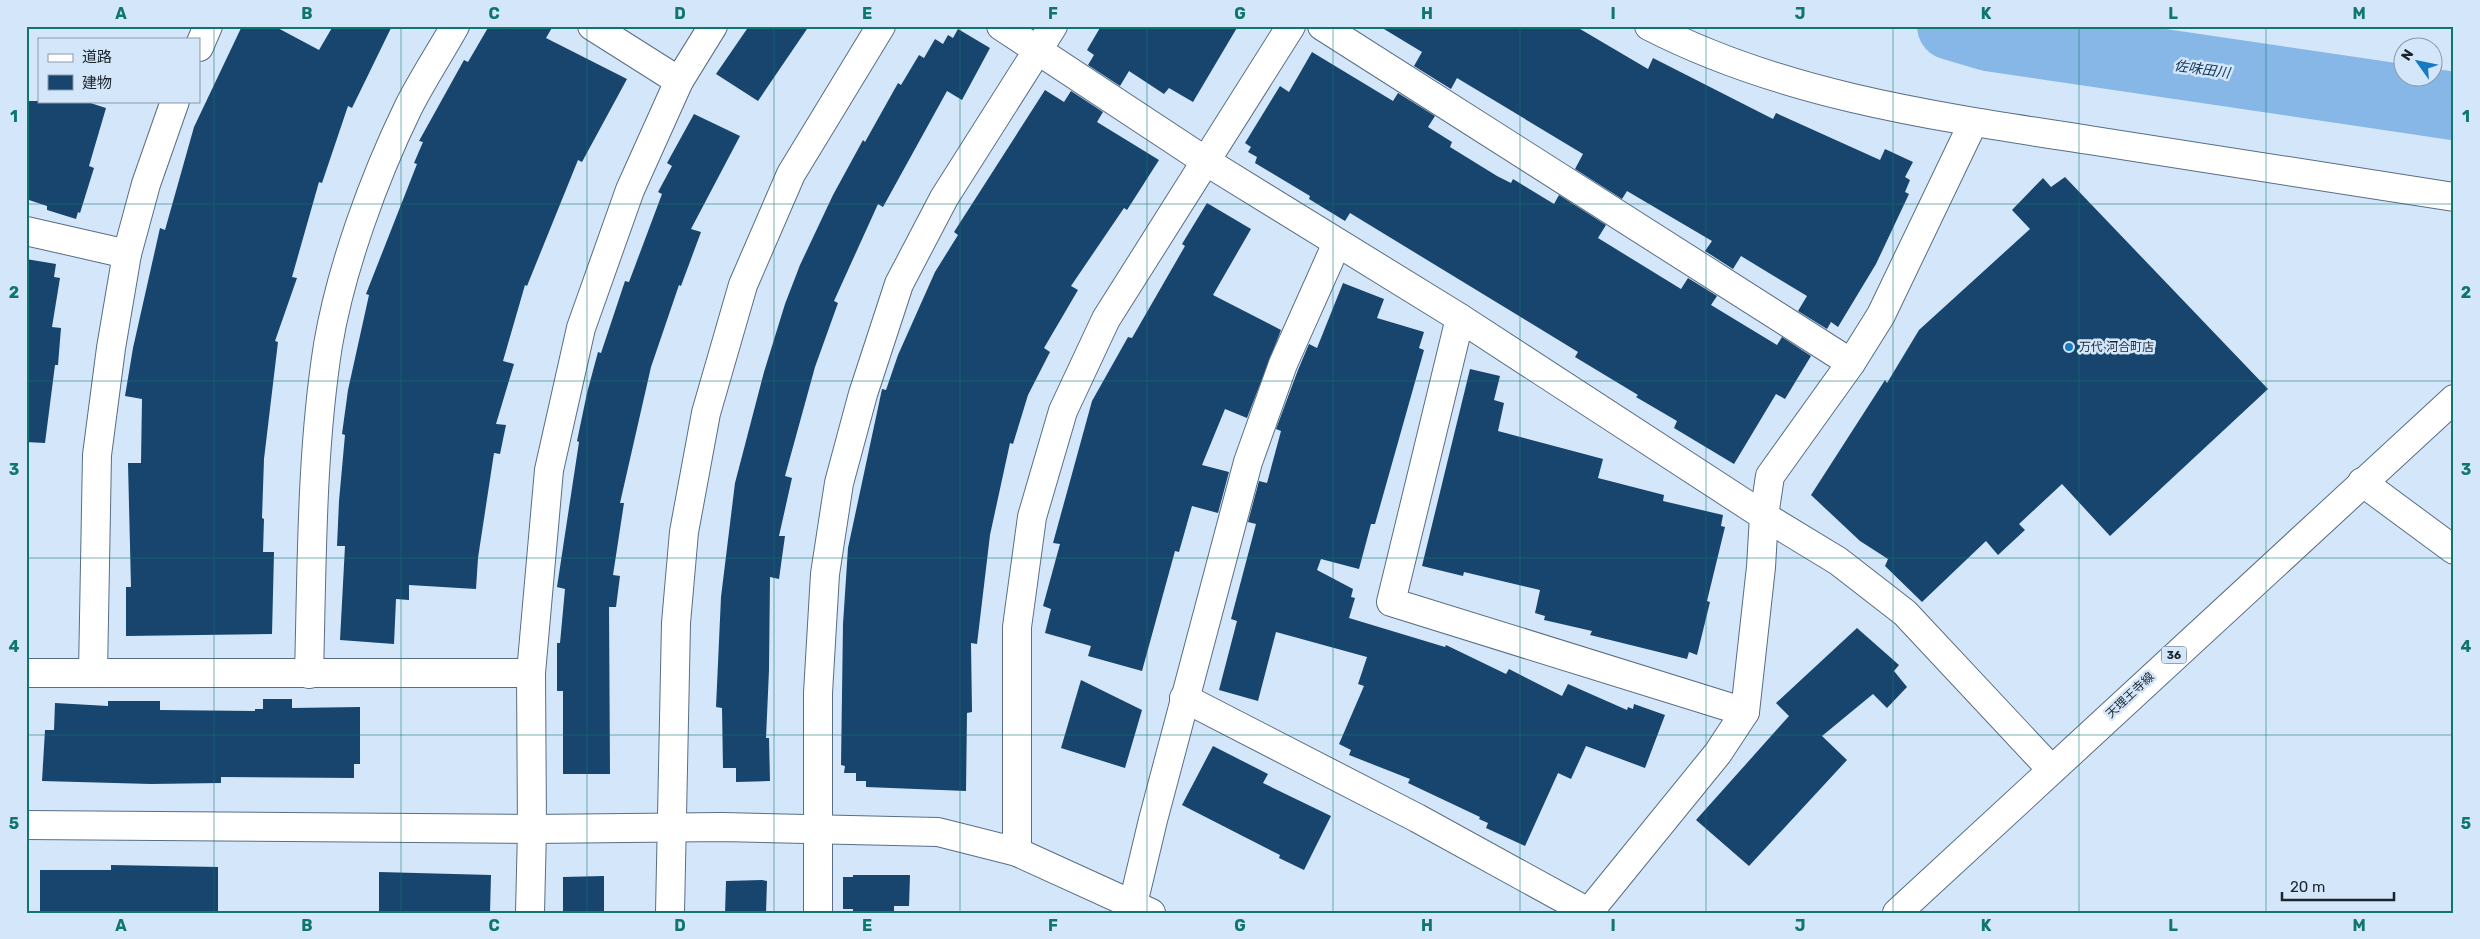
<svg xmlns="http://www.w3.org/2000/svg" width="2480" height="939" font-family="Rubik,'Noto Sans JP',sans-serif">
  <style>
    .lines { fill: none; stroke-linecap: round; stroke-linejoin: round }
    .river { stroke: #87b7e6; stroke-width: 68 }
    .building { fill: #17456d }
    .street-casing { stroke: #596e84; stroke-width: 30 }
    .secondary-casing { stroke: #596e84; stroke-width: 30 }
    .primary-casing { stroke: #596e84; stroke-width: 30 }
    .street { stroke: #fff; stroke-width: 28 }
    .secondary { stroke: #fff; stroke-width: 28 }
    .primary { stroke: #fff; stroke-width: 28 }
    .grid { fill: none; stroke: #0f766e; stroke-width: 1; stroke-opacity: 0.55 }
    .poi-dot { fill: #1778c4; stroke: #d3e6fa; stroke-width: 2 }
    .labels { text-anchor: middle; stroke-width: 5; stroke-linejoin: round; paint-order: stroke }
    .shield { fill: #d3e6fa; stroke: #535f6b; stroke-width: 1 }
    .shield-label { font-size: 11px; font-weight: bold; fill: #1c252e }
    .poi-label { font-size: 12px; fill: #1c252e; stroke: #d3e6fa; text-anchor: start }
    .street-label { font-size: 12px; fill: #1c252e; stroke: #d3e6fa }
    .water-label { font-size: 14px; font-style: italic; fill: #123555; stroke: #d3e6fa }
    .neatline { fill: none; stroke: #0f766e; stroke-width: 2 }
    .grid-label { font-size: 16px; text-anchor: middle; font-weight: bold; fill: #0f766e }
  </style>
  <rect width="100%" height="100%" fill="#d3e6fa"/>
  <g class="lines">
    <!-- river -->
    <path class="river" d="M1951 26 1988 37 2454 106"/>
  </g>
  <!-- building -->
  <g class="building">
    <path d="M242 26H274L319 50 333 26H392L352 108 348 106 322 183 319 182 292 277 297 278 275 341 278 342 264 459 262 518 264 519 263 552H274L272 634 126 636V587H131L128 463H141L142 399 125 396 133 348 160 228 165 230 194 127Z"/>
    <path d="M489 26H553L546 38 627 79 582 162 578 160 527 286 525 285 503 361 514 364 496 424 506 425 500 454 494 453 478 558 476 589 409 585V600L396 599 394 644 340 640 345 546H337L339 501 345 435 342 434 348 390 369 295 366 294 417 164 414 163 423 142 419 141 464 60 468 62Z"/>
    <path d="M749 26H809L758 101 716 74Z"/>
    <path d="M1101 26H1238L1193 102 1169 88 1164 94 1129 71 1120 86 1088 65 1094 55 1087 50Z"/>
    <path d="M1379 26H1575L1648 69 1653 58 1773 119 1776 113 1880 160 1885 149 1913 162 1905 177 1910 180 1905 192 1909 194 1876 264 1838 327 1831 322 1827 329 1798 311 1807 296 1741 256 1733 269 1705 251 1712 241 1627 191 1622 199 1575 169 1583 154 1457 78 1451 89 1414 66 1422 52Z"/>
    <path d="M958 29 990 48 962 100 947 91 883 207 878 204 834 301 838 303 815 367 785 476 792 478 779 536H785L779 579 770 577 769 670 766 738H769L770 781 736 782V768H723L722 708 716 707 721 597 735 483 764 372 785 304 800 265 833 195 863 140 865 142 898 83 901 85 919 55 924 58 935 39 943 44 948 35 953 38Z"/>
    <path d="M1312 52 1393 101 1398 93 1435 116 1428 127 1452 142 1450 147 1497 176 1511 183 1513 179 1554 204 1559 195 1606 225 1598 238 1681 289 1688 278 1717 296 1711 305 1777 345 1782 337 1811 356 1785 399 1776 394 1734 464 1674 428 1677 421 1636 397 1638 395 1575 357 1578 352 1350 213 1345 221 1309 199 1310 196 1255 163 1257 157 1248 152 1251 147 1245 143 1280 86 1289 92Z"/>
    <path d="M1045 90 1064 102 1071 91 1103 112 1097 122 1159 160 1127 210 1124 208 1071 286 1078 290 1044 348 1050 352 1028 395 1013 444 1010 443 990 535 977 644 971 643 972 712 967 713 966 791 866 787V781H856V773H844L845 766 841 765 843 624 848 548 882 389 886 390 898 355 935 272 958 235 954 232Z"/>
    <path d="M26 101H84L106 108 89 166 94 168 80 213 78 212 76 219 47 210V206L26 199Z"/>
    <path d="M694 114 740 136 691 229 701 232 681 286 679 285 651 367 620 503H624L613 575 620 576 616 607H609L610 774H563V691H557V643H560L565 589 557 587 579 442 577 441 587 393 598 352 601 353 625 281 629 282 662 194 658 192 672 166 667 163Z"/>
    <path d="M2065 177 2268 389 2110 536 2062 484 2019 524 2025 530 1998 555 1986 541 1922 602 1885 566 1888 559 1860 541 1811 495 1885 380 1887 383 1919 330 2030 229 2012 210 2043 178 2051 187Z"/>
    <path d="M1207 203 1251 229 1213 295 1281 330 1247 418 1225 409 1202 465 1229 472 1218 513 1192 506 1179 552 1175 551 1142 671 1088 656 1091 646 1045 633 1051 609 1043 606 1060 544 1053 543 1092 401 1128 337 1132 338 1185 246 1182 244Z"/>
    <path d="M26 259 56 264 54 277 60 278 52 327 61 328 58 365H55L45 443 26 442Z"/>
    <path d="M1343 283 1384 299 1377 318 1424 332 1419 348 1424 350 1375 524H1371L1359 569 1321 559 1317 570 1353 589 1351 597 1355 598 1349 618 1445 647 1446 645 1506 674 1509 669 1562 696 1568 684 1627 710 1628 707 1633 709 1634 704 1665 715 1645 768 1586 746 1571 779 1558 773 1525 846 1486 828 1488 823 1479 819 1480 817 1408 783 1410 779 1349 755 1351 750 1339 744 1364 686 1358 684 1367 657 1276 632 1258 701 1219 690 1237 621 1231 619 1256 524 1248 522 1259 481 1267 483 1281 431 1276 429 1298 370 1309 344 1317 348Z"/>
    <path d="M1470 369 1500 376 1494 400 1504 403 1498 431 1603 459 1598 478 1664 495 1663 501 1723 515 1721 526 1725 527 1707 601 1710 602 1697 655 1689 652 1687 659 1590 635 1592 631 1544 620 1545 616 1535 613 1540 590 1464 572 1463 576 1422 566Z"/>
    <path d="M1857 628 1899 665 1894 671 1907 687 1887 708 1873 694 1822 736 1847 760 1749 866 1696 820 1789 716 1776 703Z"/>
    <path d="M1081 680 1142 710 1125 768 1061 748Z"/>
    <path d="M263 699H292V708L360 707V764H354V778L221 777V783L151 784 42 781 45 730H54L55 703 108 706V701H160V710L255 711V709H263Z"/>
    <path d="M1213 746 1268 774 1263 783 1331 816 1304 870 1279 858 1280 855 1182 805Z"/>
    <path d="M111 865 218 867V913H40V870H111Z"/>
    <path d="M379 872 491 875 490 913H379Z"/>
    <path d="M853 875H910L909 906H894V913H853V909H843V877H853Z"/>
    <path d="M604 876V913H563V877Z"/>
    <path d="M762 880 767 881 766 913H725L726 881Z"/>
  </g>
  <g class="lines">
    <defs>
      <g id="street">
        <path d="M592 26 679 81"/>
        <path d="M1001 26 1207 162 1460 318 1764 516 1838 561 1905 613 2051 769"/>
        <path d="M1322 26 1851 363"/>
        <path d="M1649 26C1785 96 1939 117 2089 140 2210 159 2332 178 2454 197"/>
        <path d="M199 47 208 26"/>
        <path d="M26 231 127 254"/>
        <path d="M1460 318 1391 602 1745 712"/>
        <path d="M2362 482 2454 550"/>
        <path d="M26 673H531"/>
        <path d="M93 673 97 455 111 348 127 254 146 184 175 101"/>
        <path d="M309 674C312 564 311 453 328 345 341 268 374 178 408 108 422 80 440 53 455 26"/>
        <path d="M1184 698 1417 818 1588 912"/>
        <path d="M26 825 532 829 722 827 938 832 1017 852 1151 913"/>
        <path d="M1017 852V627L1032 517 1063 411 1106 319 1291 26"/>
        <path d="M1133 904 1153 820 1248 462 1283 364 1337 243"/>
        <path d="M530 913 532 829 531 673 549 470 581 328 630 190 679 81 713 26"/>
        <path d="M818 913V693L825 574 839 483 863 394 899 284 944 198 1053 26"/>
        <path d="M1588 913 1718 753 1745 712 1761 567 1764 516 1770 476 1851 363 1881 315 1973 123"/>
      </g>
      <path id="secondary" d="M670 913 676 623 684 532 706 413 743 285 791 174 881 26"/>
      <path id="primary" d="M1897 913 2454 399"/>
    </defs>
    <!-- street casing -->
    <use href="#street" class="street-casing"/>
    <!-- secondary casing -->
    <use href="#secondary" class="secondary-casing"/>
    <!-- primary casing -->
    <use href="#primary" class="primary-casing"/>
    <!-- street -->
    <use href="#street" class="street"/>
    <!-- secondary -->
    <use href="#secondary" class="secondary"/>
    <!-- primary -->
    <use href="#primary" class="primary"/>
  </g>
  <!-- grid -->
  <path class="grid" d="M214 26V913M401 26V913M587 26V913M774 26V913M960 26V913M1147 26V913M1333 26V913M1520 26V913M1706 26V913M1893 26V913M2079 26V913M2266 26V913M26 204H2454M26 381H2454M26 558H2454M26 735H2454"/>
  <!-- markers -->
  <circle class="poi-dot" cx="2069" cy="347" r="5"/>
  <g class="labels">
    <!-- shield labels -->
    <rect class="shield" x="2161.5" y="646.5" width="25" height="17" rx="4"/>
    <g class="shield-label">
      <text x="2174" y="659">36</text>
    </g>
    <!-- poi labels -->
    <g class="poi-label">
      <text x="2079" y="351">万代 河合町店</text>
    </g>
    <!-- street labels -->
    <g class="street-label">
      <text transform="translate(2130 695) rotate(-43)" y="4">天理王寺線</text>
    </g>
    <!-- water labels -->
    <g class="water-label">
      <text transform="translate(2202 69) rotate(8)" y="5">佐味田川</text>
    </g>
  </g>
  <!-- border -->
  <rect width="2480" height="939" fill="none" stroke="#d3e6fa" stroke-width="55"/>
  <!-- legend -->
  <rect x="38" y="38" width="162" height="65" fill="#d3e6fa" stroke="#8a99a8"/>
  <rect x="48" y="54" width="25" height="8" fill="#ffffff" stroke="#8a99a8"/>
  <text x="82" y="62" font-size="15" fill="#1c252e">道路</text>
  <rect x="48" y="75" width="25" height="15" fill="#17456d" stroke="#8a99a8"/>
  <text x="82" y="88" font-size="15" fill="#1c252e">建物</text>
  <!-- north arrow -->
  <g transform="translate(2418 62) rotate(303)"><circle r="24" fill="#d3e6fa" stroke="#8a99a8"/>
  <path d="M0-4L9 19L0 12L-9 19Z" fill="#1778c4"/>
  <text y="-8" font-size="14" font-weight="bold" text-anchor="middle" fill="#1c252e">N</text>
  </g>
  <!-- scale -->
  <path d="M2282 892v8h112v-8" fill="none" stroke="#1c252e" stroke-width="2.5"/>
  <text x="2290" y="892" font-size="15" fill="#1c252e" stroke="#d3e6fa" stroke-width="4" paint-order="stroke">20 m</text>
  <rect x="28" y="28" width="2424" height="884" class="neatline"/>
  <g class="grid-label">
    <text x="121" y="19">A</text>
    <text x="307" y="19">B</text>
    <text x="494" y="19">C</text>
    <text x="680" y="19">D</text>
    <text x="867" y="19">E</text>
    <text x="1053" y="19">F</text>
    <text x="1240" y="19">G</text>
    <text x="1427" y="19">H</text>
    <text x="1613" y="19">I</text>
    <text x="1800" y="19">J</text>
    <text x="1986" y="19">K</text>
    <text x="2173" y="19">L</text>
    <text x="2359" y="19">M</text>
    <text x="14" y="122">1</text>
    <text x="2466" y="122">1</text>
    <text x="14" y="298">2</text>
    <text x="2466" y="298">2</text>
    <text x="14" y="475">3</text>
    <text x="2466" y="475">3</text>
    <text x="14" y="652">4</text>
    <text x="2466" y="652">4</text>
    <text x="14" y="829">5</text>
    <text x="2466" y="829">5</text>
    <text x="121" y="931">A</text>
    <text x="307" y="931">B</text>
    <text x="494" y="931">C</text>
    <text x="680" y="931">D</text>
    <text x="867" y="931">E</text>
    <text x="1053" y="931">F</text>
    <text x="1240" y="931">G</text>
    <text x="1427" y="931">H</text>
    <text x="1613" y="931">I</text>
    <text x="1800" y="931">J</text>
    <text x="1986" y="931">K</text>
    <text x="2173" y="931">L</text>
    <text x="2359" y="931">M</text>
  </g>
</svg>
